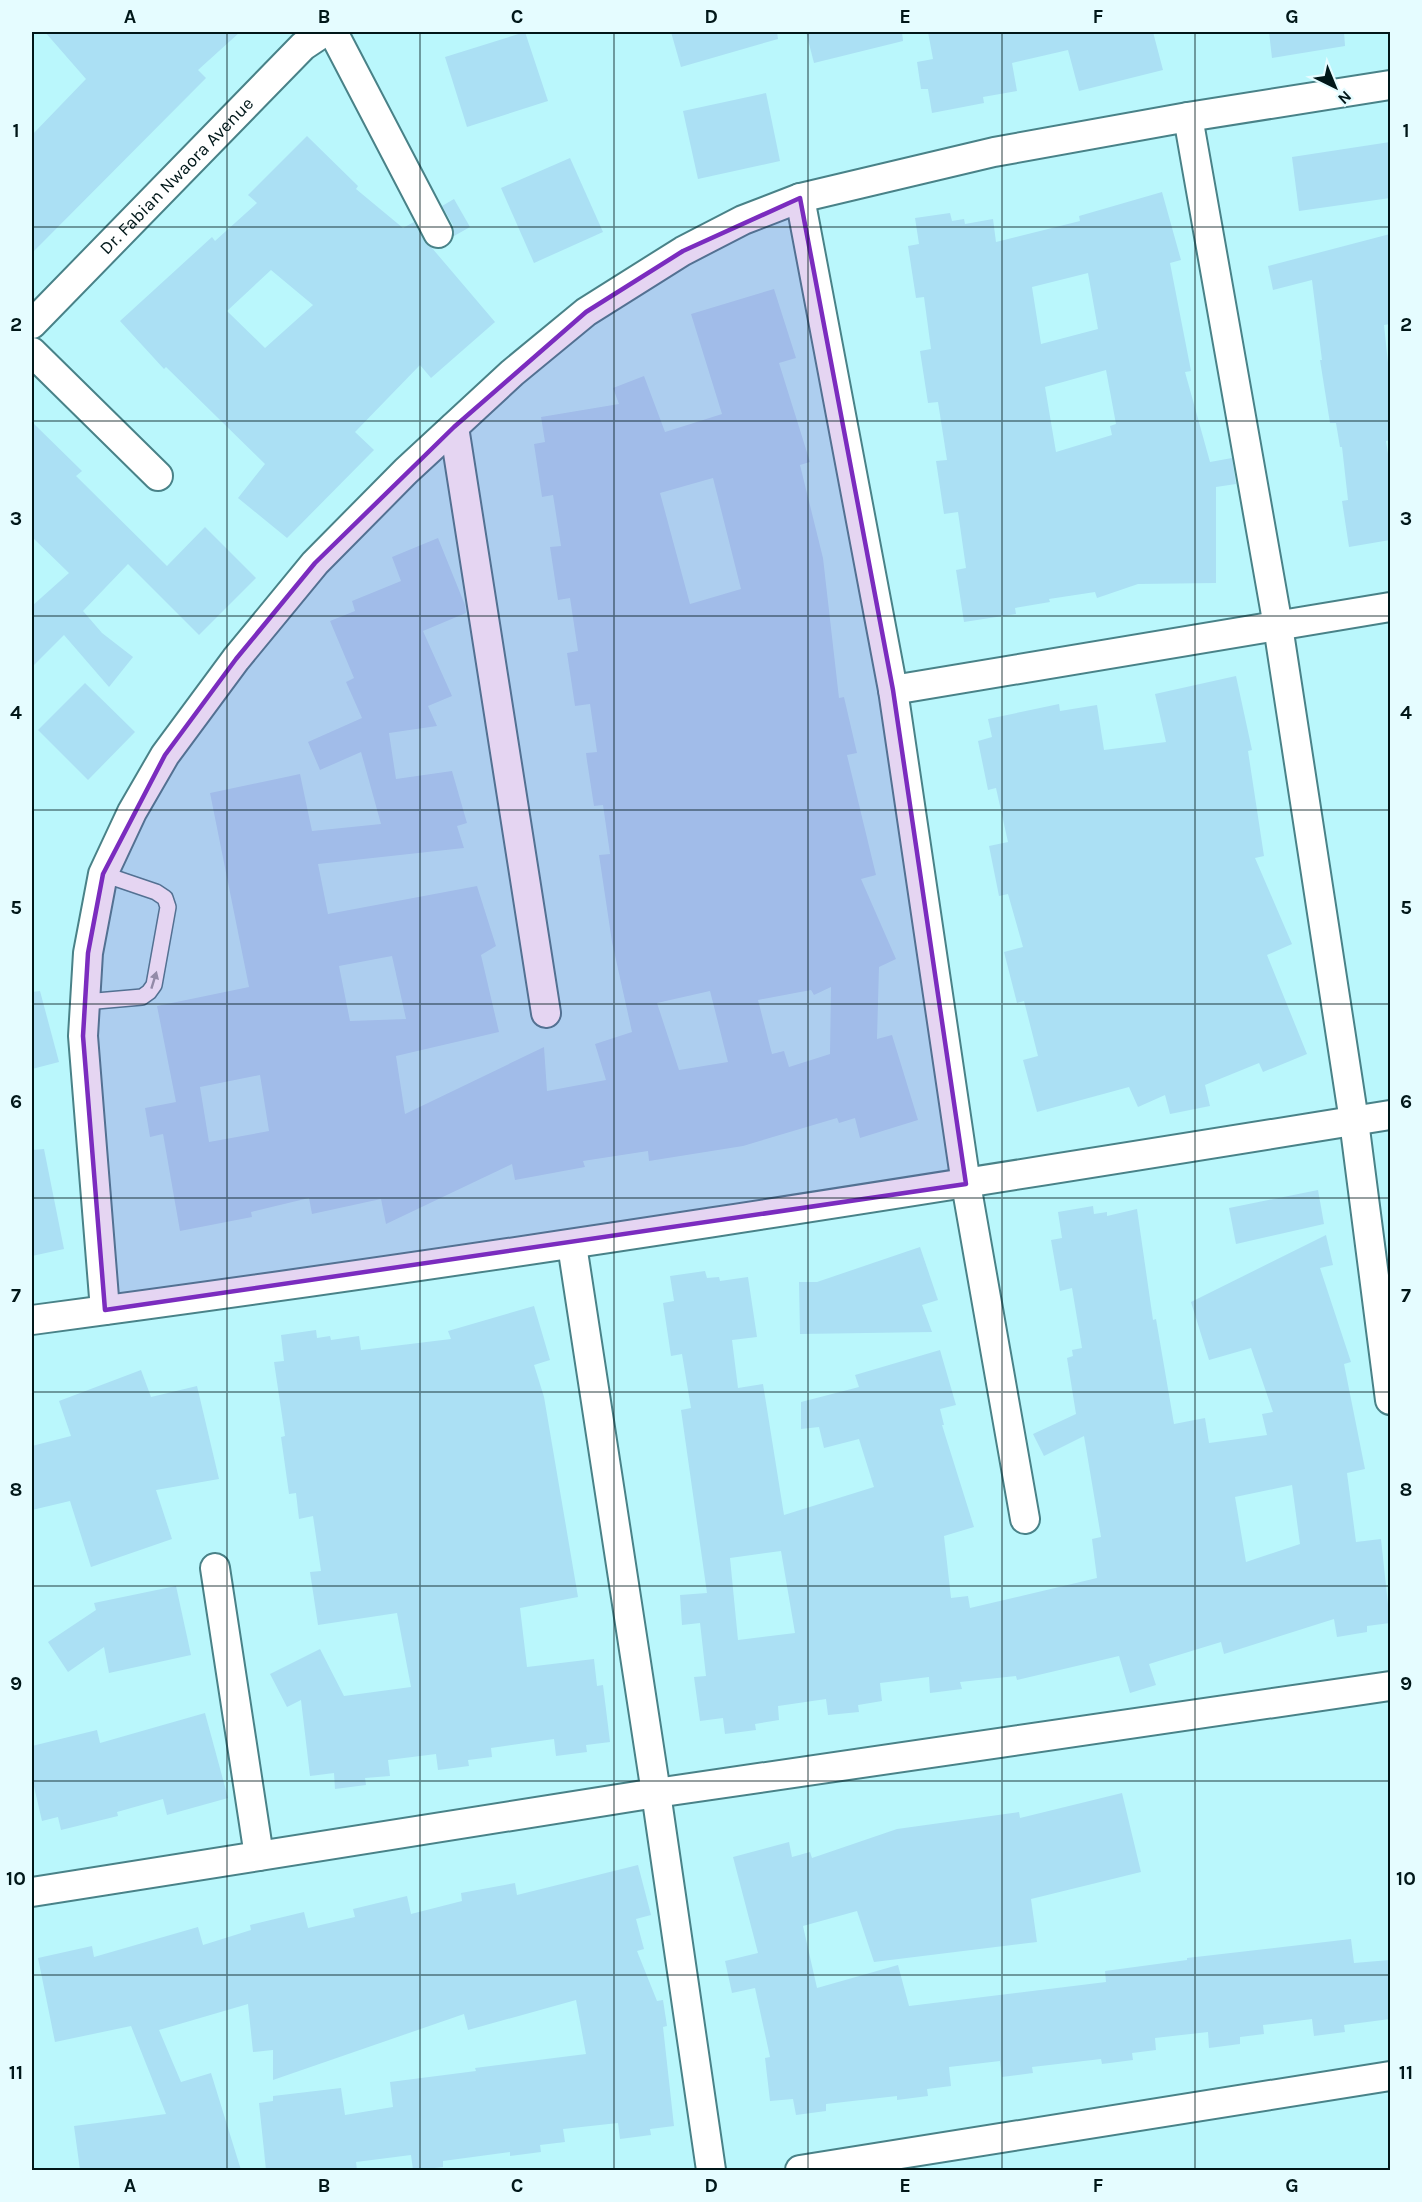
<svg xmlns="http://www.w3.org/2000/svg" width="1422" height="2202" font-family="Karla,sans-serif">
  <style>
    .building { fill: #abe0f4; fill-rule: evenodd }
    .lines { fill: none; stroke-linecap: round; stroke-linejoin: round }
    .service-casing { stroke: #498288; stroke-width: 18 }
    .minor-casing { stroke: #498288; stroke-width: 32 }
    .service { stroke: #fff; stroke-width: 15 }
    .minor { stroke: #fff; stroke-width: 28 }
    .oneway { fill: #99a2a3 }
    .marked { fill: #7b2cbf; fill-opacity: 0.2; stroke: #7b2cbf; stroke-width: 4.5; stroke-linejoin: round }
    .grid { fill: none; stroke: #011719; stroke-width: 1.5; stroke-opacity: 0.55 }
    .labels { text-anchor: middle; stroke-width: 4.5; stroke-linejoin: round; paint-order: stroke }
    .street-label { font-size: 18px; fill: #011719; stroke: #e5fcff }
    .neatline { fill: none; stroke: #011719; stroke-width: 2 }
    .grid-label { font-size: 20px; text-anchor: middle; font-weight: bold; fill: #011719 }
  </style>
  <rect width="100%" height="100%" fill="#baf7fc"/>
  <!-- building -->
  <g class="building">
    <path d="M45 32H240L198 70 206 78 32 253V135L86 79Z"/>
    <path d="M525 32 548 101 467 127 445 57Z"/>
    <path d="M671 32H777L778 39 681 67Z"/>
    <path d="M806 32H902L903 41 814 63Z"/>
    <path d="M928 32H1153L1163 70 1079 91 1068 50 1012 63 1017 91 983 97 984 103 932 113 928 89H921L917 62 933 59Z"/>
    <path d="M1269 32H1344L1345 46 1272 58Z"/>
    <path d="M766 93 780 161 698 179 683 111Z"/>
    <path d="M307 136 358 186 356 189 403 228 414 222 424 241 432 248 495 322 431 378 420 365 355 432 374 450 287 538 238 498 265 464 166 367 164 369 120 321 212 237 215 241 257 203 248 195ZM271 270 313 305 265 348 227 311Z"/>
    <path d="M1390 142V198L1299 211 1292 157Z"/>
    <path d="M570 158 603 232 534 263 501 188Z"/>
    <path d="M1162 192 1181 260 1170 263 1191 371 1185 372 1210 462 1232 458 1236 484 1216 487V583L1138 584 1097 598 1095 592 1049 599 1050 602 1015 608 1016 614 964 622 956 570 966 568 958 512 944 514 936 461 947 460 938 402 928 403 920 351 931 349 924 297 916 298 908 246 919 244 915 218 950 213 952 221 964 219 965 224 993 219 996 242 1080 221 1079 216ZM1088 273 1098 329 1041 344 1032 287ZM1106 370 1116 424 1110 426 1112 435 1056 452 1045 387Z"/>
    <path d="M454 199 470 227 454 236 453 225 442 206Z"/>
    <path d="M1390 234V324L1384 325 1390 382V440L1386 441 1390 467V540L1349 547 1342 501 1348 500 1342 447H1340L1336 423H1330L1320 360H1322L1312 280 1273 290 1268 266Z"/>
    <path d="M774 289 796 358 779 363 810 462 800 465 823 558 839 698 844 697 857 753 847 755 876 875 861 879 896 959 879 967 877 1039 892 1035 918 1120 860 1138 855 1118 839 1123 837 1118 743 1146 649 1161 648 1151 583 1161 585 1167 515 1180 512 1164 386 1224 381 1199 312 1214 309 1198 251 1212 252 1217 180 1231 163 1134 150 1137 145 1108 176 1102 157 1006 249 987 210 793 300 774 312 831 381 824 361 752 320 770 308 742 362 718 346 682 354 678 330 621 355 611 352 601 401 581 392 557 438 538 465 605 466 613 423 631 452 696 428 706 437 726 389 733 396 779 452 771 467 823 457 826 464 848 318 864 328 914 477 886 496 946 481 955 499 1032 396 1056 405 1114 544 1047 547 1091 606 1080 595 1044 632 1032 612 942 599 855 610 854 603 805 594 806 587 761 586 753 597 752 590 704 575 706 567 653 578 651 570 598 558 600 550 547 561 546 553 495 542 497 534 444 545 442 541 417 619 404 613 388 644 376 665 432 722 414 691 314ZM713 478 741 589 690 604 660 493ZM392 956 406 1019 350 1021 339 966ZM831 987 830 1054 789 1067 784 1051 772 1054 758 1000 811 990 814 995ZM710 991 728 1062 679 1070 657 1003ZM260 1075 269 1131 209 1142 200 1087Z"/>
    <path d="M32 422 82 471 76 476 167 566 205 527 256 578 199 635 128 564 83 611 102 633 133 657 109 687 64 635 32 667V606L69 573 32 537Z"/>
    <path d="M1236 676 1252 750 1248 751 1264 856 1255 858 1292 944 1267 955 1307 1054 1263 1072 1259 1063 1205 1085 1210 1106 1170 1114 1165 1095 1138 1107 1129 1087 1037 1112 1023 1060 1038 1056 1024 1001 1017 1003 1004 952 1023 947 1008 894 999 896 989 846 1008 842 996 788 988 790 978 741 992 737 988 719 1059 704 1060 711 1097 705 1104 750 1166 742 1155 694Z"/>
    <path d="M85 683 135 732 88 780 38 730Z"/>
    <path d="M40 991 59 1062 32 1069V992Z"/>
    <path d="M44 1149 64 1249 32 1256V1150Z"/>
    <path d="M1318 1190 1324 1224 1236 1244 1229 1208Z"/>
    <path d="M1093 1206 1094 1214 1107 1212V1216L1137 1209 1153 1320 1156 1319 1174 1424 1205 1418 1209 1443 1267 1435 1262 1414 1273 1412 1251 1348 1209 1360 1191 1302 1326 1235 1333 1265 1320 1268 1351 1362 1344 1364 1365 1469 1347 1473 1356 1542 1381 1539 1390 1623 1367 1626V1632L1337 1637 1334 1619 1224 1654 1221 1642 1149 1664 1156 1685 1130 1693 1119 1656 1017 1680 1016 1676 960 1682 962 1689 930 1693 929 1677 880 1683 882 1701 858 1705 859 1712 828 1715 826 1699 778 1706 779 1720 755 1724 756 1730 725 1734 723 1718 700 1721 694 1677 706 1676 700 1623 682 1625 680 1595 707 1593 681 1410 691 1408 682 1354 671 1356 663 1303 674 1301 670 1276 705 1271 707 1278 719 1277 720 1281 748 1277 757 1337 732 1340 738 1388 763 1384 784 1515 874 1487 859 1439 824 1448 819 1427 801 1429V1402L859 1387 855 1375 940 1350 956 1405 940 1409 944 1425H942L974 1527 944 1536 951 1598 968 1596 970 1608 1097 1578 1092 1539 1101 1537 1084 1436 1044 1456 1033 1434 1076 1414 1067 1358 1073 1356 1072 1350 1082 1348 1072 1288 1060 1291 1051 1240 1062 1238 1058 1212ZM1292 1485 1300 1544 1246 1562 1235 1497ZM781 1551 795 1633 738 1640 730 1558Z"/>
    <path d="M920 1247 938 1300 922 1305 932 1332 800 1334 799 1282H817Z"/>
    <path d="M534 1306 550 1360 534 1365 544 1397 578 1597 520 1608 527 1667 594 1659 597 1686 603 1685 610 1742 586 1745 587 1752 556 1756 554 1739 491 1748 492 1757 468 1760 469 1766 438 1770 436 1754 388 1760 390 1776 365 1778 366 1785 335 1789 334 1773 310 1776 301 1700 287 1707 270 1674 320 1649 344 1696 411 1687 397 1613 318 1625 310 1572 321 1571 313 1516 299 1519 296 1493 289 1494 281 1437 285 1436 274 1362 284 1361 281 1335 316 1330 317 1338 330 1336 331 1340 359 1336 361 1350 451 1339 448 1331Z"/>
    <path d="M141 1370 151 1397 197 1386 219 1479 156 1490 172 1539 91 1567 70 1501 32 1510V1446L71 1436 59 1401Z"/>
    <path d="M176 1586 191 1655 109 1673 104 1647 68 1672 48 1642 96 1610 94 1603Z"/>
    <path d="M205 1713 228 1798 167 1815 163 1799 117 1812 118 1816 61 1830 58 1817 42 1821 32 1778V1746L97 1730 100 1743Z"/>
    <path d="M1122 1793 1141 1872 1031 1899 1037 1942 874 1962 857 1911 803 1926 817 1988 898 1965 909 2006 1106 1982 1105 1971 1187 1960V1958L1351 1939 1354 1963 1390 1960V2019L1344 2025 1345 2032 1314 2036 1312 2019 1263 2025 1264 2034 1240 2037V2044L1209 2048 1208 2032 1155 2038 1156 2050 1132 2053 1133 2060 1102 2064 1101 2059 1032 2067 1033 2073 1002 2077 1000 2061 949 2067 951 2086 927 2089 928 2096 897 2100V2096L826 2104V2111L796 2115 793 2099 770 2101 765 2058 770 2057 755 1988 732 1993 725 1961 758 1953 733 1857 789 1842 792 1857 810 1852 812 1858 897 1829 1019 1812 1020 1818Z"/>
    <path d="M638 1865 651 1915 636 1919 644 1949 637 1951 657 2001 663 2000 667 2026 663 2027 674 2126 650 2129 651 2135 620 2139 618 2123 563 2129 565 2142 540 2145 541 2152 510 2156V2152L443 2161V2167L418 2170H413L411 2155 356 2162 357 2170H266L259 2103 273 2101V2096L341 2088 345 2115 393 2107 390 2082 476 2071 475 2068 586 2054 576 2000 468 2030 464 2014 273 2080V2050L253 2052 248 2004 159 2030 181 2082 211 2073 241 2170H80L74 2126 166 2114 131 2026 55 2042 38 1958 92 1946 94 1957 198 1927 203 1945 251 1930 250 1925 304 1912 308 1928 355 1917 353 1909 407 1896 411 1914 462 1901 461 1893 515 1883 517 1895Z"/>
  </g>
  <g class="lines">
    <defs>
      <path id="service" d="M85 1002 142 997 149 992 154 985 168 907 165 898 156 892 103 874"/>
      <g id="minor">
        <path d="M333 32 438 233"/>
        <path d="M1188 117 1278 626 1354 1121 1390 1400"/>
        <path d="M800 198 893 690 966 1184 1025 1519"/>
        <path id="s1" d="M32 324 303 46 324 32"/>
        <path d="M32 352 158 476"/>
        <path d="M454 427 546 1013"/>
        <path d="M893 690 1390 607"/>
        <path d="M572 1245 656 1793 711 2170"/>
        <path d="M105 1310 83 1036 88 953 103 874 132 812 165 755 236 659 315 563 406 471 512 373 586 312 683 251 743 220 800 198 994 152 1188 117 1390 85"/>
        <path d="M32 1320C486 1260 938 1188 1390 1115"/>
        <path d="M215 1568 259 1856"/>
        <path d="M32 1892 656 1793 1390 1686"/>
        <path d="M800 2170 1390 2076"/>
      </g>
    </defs>
    <!-- service casing -->
    <use href="#service" class="service-casing"/>
    <!-- minor casing -->
    <use href="#minor" class="minor-casing"/>
    <!-- service -->
    <use href="#service" class="service"/>
    <!-- minor -->
    <use href="#minor" class="minor"/>
  </g>
  <!-- one-way arrows -->
  <defs><path id="oneway-solid" d="M-6-.8H1V-3.2L6.5 0L1 3.2V.8H-6Z" transform="scale(1.5)"/></defs>
  <use class="oneway" href="#oneway-solid" transform="translate(154 980) rotate(-73)"/>
  <!-- marked area -->
  <path class="marked" d="M800 198 893 690 966 1184 105 1310 83 1036 88 953 103 874 165 755 236 659 315 563 454 427 586 312 683 251Z"/>
  <!-- grid -->
  <path class="grid" d="M227 32V2170M420 32V2170M614 32V2170M808 32V2170M1002 32V2170M1195 32V2170M32 227H1390M32 421H1390M32 616H1390M32 810H1390M32 1004H1390M32 1198H1390M32 1392H1390M32 1586H1390M32 1781H1390M32 1975H1390"/>
  <g class="labels">
    <!-- street labels -->
    <g class="street-label">
      <text dy="6" stroke="none"><textPath href="#s1" startOffset="207">Dr. Fabian Nwaora Avenue</textPath></text>
    </g>
  </g>
  <!-- border -->
  <rect width="1422" height="2202" fill="none" stroke="#e5fcff" stroke-width="66"/>
  <!-- north arrow -->
  <g transform="translate(1335 87) rotate(137)" stroke="#e5fcff" stroke-width="4.5" paint-order="stroke">
  <path d="M0-4.5L10 22L0 15L-10 22Z" fill="#011719"/>
  <text y="-9" font-size="16" font-weight="bold" text-anchor="middle" fill="#011719">N</text>
  </g>
  <rect x="33" y="33" width="1356" height="2136" class="neatline"/>
  <g class="grid-label">
    <text x="130" y="23">A</text>
    <text x="324" y="23">B</text>
    <text x="517" y="23">C</text>
    <text x="711" y="23">D</text>
    <text x="905" y="23">E</text>
    <text x="1098" y="23">F</text>
    <text x="1292" y="23">G</text>
    <text x="16" y="137">1</text>
    <text x="1406" y="137">1</text>
    <text x="16" y="331">2</text>
    <text x="1406" y="331">2</text>
    <text x="16" y="525">3</text>
    <text x="1406" y="525">3</text>
    <text x="16" y="719">4</text>
    <text x="1406" y="719">4</text>
    <text x="16" y="914">5</text>
    <text x="1406" y="914">5</text>
    <text x="16" y="1108">6</text>
    <text x="1406" y="1108">6</text>
    <text x="16" y="1302">7</text>
    <text x="1406" y="1302">7</text>
    <text x="16" y="1496">8</text>
    <text x="1406" y="1496">8</text>
    <text x="16" y="1690">9</text>
    <text x="1406" y="1690">9</text>
    <text x="16" y="1885">10</text>
    <text x="1406" y="1885">10</text>
    <text x="16" y="2079">11</text>
    <text x="1406" y="2079">11</text>
    <text x="130" y="2192">A</text>
    <text x="324" y="2192">B</text>
    <text x="517" y="2192">C</text>
    <text x="711" y="2192">D</text>
    <text x="905" y="2192">E</text>
    <text x="1098" y="2192">F</text>
    <text x="1292" y="2192">G</text>
  </g>
</svg>
